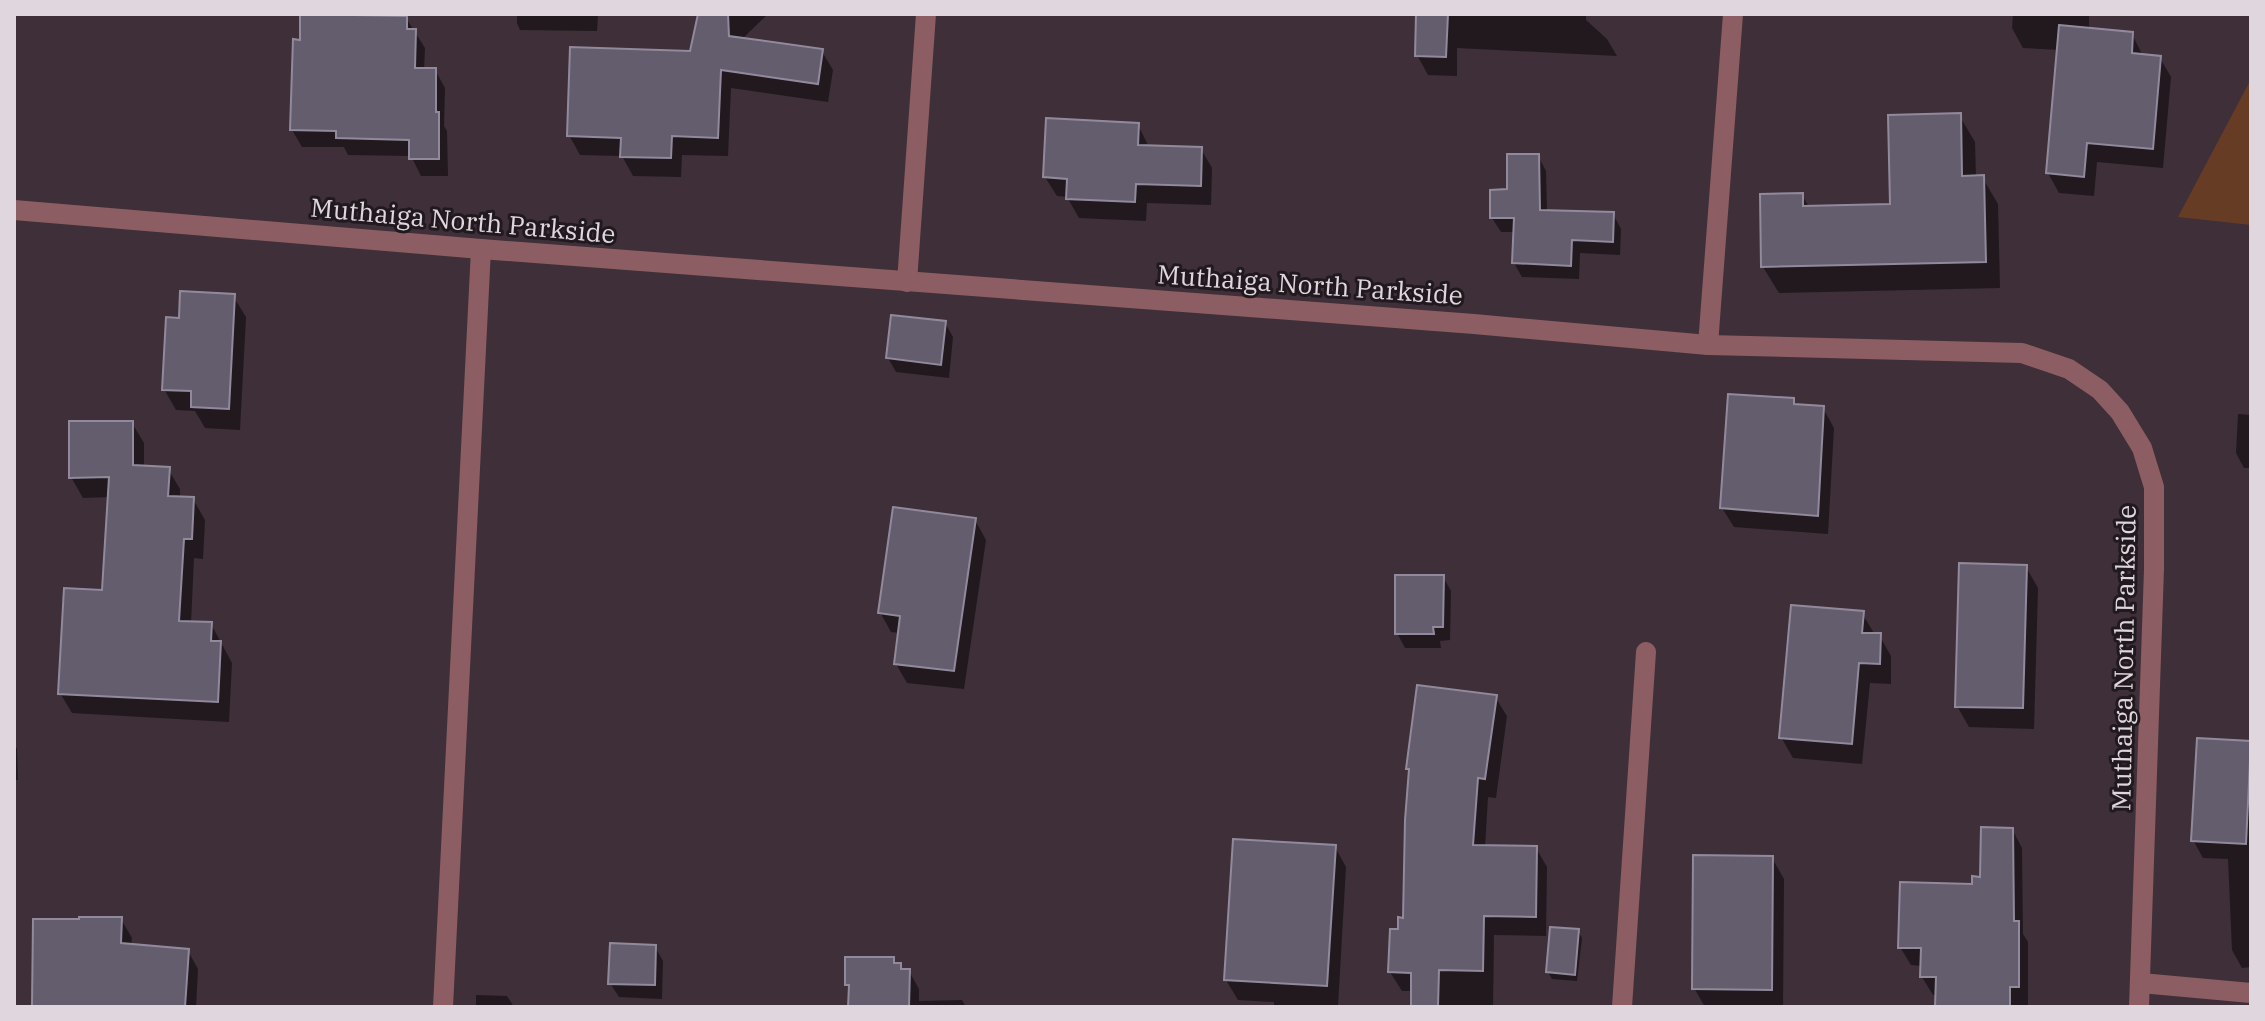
<svg xmlns="http://www.w3.org/2000/svg" width="2265" height="1021" font-family="'IBM Plex Serif',serif">
  <style>
    .green { fill: #663c25 }
    .shadow { fill: #0007 }
    .building { fill: #645d6e; stroke: #918a9c; stroke-width: 2 }
    .lines { fill: none; stroke-linecap: round; stroke-linejoin: round }
    .street { stroke: #8c5d62; stroke-width: 20 }
    .labels { text-anchor: middle; stroke-width: 6; stroke-linejoin: round; paint-order: stroke }
    .street-label { font-size: 26px; fill: #e0d6dd; stroke: #20191e }
  </style>
  <rect width="100%" height="100%" fill="#3e2f39"/>
  <!-- green -->
  <path class="green" d="M2251 79V225L2178 217Z"/>
  <!-- shadow -->
  <g class="shadow">
    <path d="M302 14H352V16L406 18 425 48 424 70H435L445 88 444 126 447 131 448 176H421L411 156 348 155 344 147H302L292 130 302 42Z"/>
    <path d="M517 14H598L597 31 520 30 517 23Z"/>
    <path d="M700 14H768L741 40 821 50 833 70 828 102 731 88 728 156 682 155 681 177 633 176 622 156 580 155 569 135 691 53Z"/>
    <path d="M1418 14H1586V20L1607 39 1617 56 1457 48V76L1428 75 1417 55Z"/>
    <path d="M2013 14H2089V30L2132 34 2143 56 2160 58 2171 77 2163 168 2097 162 2094 196 2059 193 2048 173 2059 50 2023 48 2012 28Z"/>
    <path d="M1959 115 1975 142 1976 178 1982 177 1998 204 2000 288 1779 293 1763 267 1802 195 1809 207 1892 206Z"/>
    <path d="M1138 125 1149 147 1201 149 1212 168 1211 205 1147 203 1146 221 1079 218 1067 197 1057 196 1045 177Z"/>
    <path d="M1538 156 1546 171 1547 212 1613 214 1621 229 1620 255 1580 253 1579 279 1522 277 1514 263 1516 232H1501L1492 218 1509 191Z"/>
    <path d="M233 296 246 317 240 430 205 428 195 411 176 410 164 389 181 320Z"/>
    <path d="M945 323 953 337 949 378 896 372 888 358Z"/>
    <path d="M1793 400 1797 406 1823 408 1834 428 1828 534 1734 527 1722 508Z"/>
    <path d="M2238 414 2251 415V468H2244L2236 453Z"/>
    <path d="M132 423 144 443V467L168 469 180 489V499H193L205 520 203 559 194 558 191 623 211 624 232 663 229 722 72 713 60 693 104 592 110 497 83 498 71 477Z"/>
    <path d="M975 520 986 540 964 689 907 683 896 664 900 633 891 632 880 612Z"/>
    <path d="M2026 567 2038 588 2034 729 1969 727 1957 706Z"/>
    <path d="M1443 577 1451 591 1450 640 1440 641 1441 648H1405L1397 633Z"/>
    <path d="M1862 613 1875 635H1879L1891 656V684L1870 683 1862 764 1793 758 1781 737Z"/>
    <path d="M1495 697 1507 716 1496 798 1488 797 1485 847 1536 848 1547 867 1546 936 1494 935 1493 1007H1412V991H1402L1390 972 1400 931 1405 920 1411 774 1408 769Z"/>
    <path d="M2199 740 2251 743V967L2242 968 2232 950 2228 859 2203 858 2193 840Z"/>
    <path d="M14 744 17 749 18 780H14Z"/>
    <path d="M2012 829 2022 848 2023 934 2028 942V1005H2020V1007H1937L1938 995H1933L1922 977V966L1911 965 1900 947 1982 879Z"/>
    <path d="M1335 847 1346 867 1338 1006 1274 1007V1002L1238 1000 1226 980Z"/>
    <path d="M1772 858 1784 879 1783 1007H1705L1694 988Z"/>
    <path d="M121 919 132 938 131 946 188 951 198 969 196 1007H34Z"/>
    <path d="M1578 931 1582 938 1577 981 1552 979 1548 972Z"/>
    <path d="M655 947 663 961 662 999 619 997 610 983Z"/>
    <path d="M893 959 903 971H909L919 989V1001L962 1000 966 1007H850L851 991 847 984Z"/>
    <path d="M476 995 507 996 514 1007H476Z"/>
  </g>
  <!-- building -->
  <g class="building">
    <path d="M300 14 407 16V29H416L415 68H436V112H439V159H409V140L336 138V131L290 130 293 39 300 40Z"/>
    <path d="M698 14H728L729 36 823 49 818 84 721 70 718 138 672 136 671 158 620 157 621 138 567 136 570 47 690 51Z"/>
    <path d="M1416 14H1448L1446 57 1415 56Z"/>
    <path d="M2059 25 2133 32 2132 53 2161 56 2153 149 2087 143 2084 177 2046 173Z"/>
    <path d="M1961 113 1962 176 1984 175 1986 262 1761 267 1760 194 1803 193V206L1890 204 1888 115Z"/>
    <path d="M1046 118 1139 123 1138 145 1202 147 1201 186 1136 184 1135 202 1066 199 1067 179 1043 177Z"/>
    <path d="M1507 154H1539L1540 210 1614 212 1613 242 1572 240 1571 266 1512 263 1514 218H1490V190L1507 189Z"/>
    <path d="M180 291 235 294 229 409 191 407V391L162 390 166 317 179 318Z"/>
    <path d="M891 315 946 321 941 365 886 358Z"/>
    <path d="M1728 394 1794 398V404L1824 406 1818 516 1720 508Z"/>
    <path d="M69 421H133V465L170 467 168 496 194 497 192 539H184L179 621 212 622 211 641H221L218 702 58 694 64 588 102 590 109 477 69 478Z"/>
    <path d="M893 507 976 518 954 671 894 664 900 616 878 613Z"/>
    <path d="M1959 563 2027 565 2023 708 1955 707Z"/>
    <path d="M1395 575H1444L1443 627H1433L1434 634H1395Z"/>
    <path d="M1791 605 1864 611 1862 633H1881L1880 664 1859 663 1852 744 1779 738Z"/>
    <path d="M1417 685 1497 695 1485 779 1478 778 1473 845 1537 846 1536 917 1484 916 1483 971 1439 970 1438 1007H1411V973L1388 972 1390 929H1398V917L1403 918 1405 820 1409 769H1406Z"/>
    <path d="M2197 738 2251 741 2246 844 2191 841Z"/>
    <path d="M1981 827 2013 828 2014 921H2019V987H2010V1007H1935L1936 977H1920L1921 948H1898L1900 882 1972 884V876L1980 877Z"/>
    <path d="M1233 839 1336 845 1327 986 1224 980Z"/>
    <path d="M1693 855 1773 856 1772 990 1692 989Z"/>
    <path d="M79 917H122L121 943 189 949 185 1007H32L33 919H79Z"/>
    <path d="M1550 927 1579 929 1575 975 1546 972Z"/>
    <path d="M610 943 656 945 655 985 608 984Z"/>
    <path d="M845 957H894V963H901V969H910L909 1007H848L849 985H845Z"/>
  </g>
  <g class="lines">
    <!-- street -->
    <g class="street">
      <path d="M14 210 481 249 1474 324 1708 345 2022 353 2069 369 2100 390 2120 412 2142 448 2154 487V569L2139 1007"/>
      <path d="M907 282 926 14"/>
      <path d="M1708 345 1733 14"/>
      <path d="M2141 983 2251 993"/>
      <path d="M443 1007 481 249"/>
      <path d="M1622 1007 1646 652"/>
    </g>
  </g>
  <g class="labels">
    <!-- street labels -->
    <g class="street-label">
      <text transform="translate(463 221) rotate(5)" y="9">Muthaiga North Parkside</text>
      <text transform="translate(1310 285) rotate(4)" y="9">Muthaiga North Parkside</text>
      <text transform="translate(2124 658) rotate(-89)" y="9">Muthaiga North Parkside</text>
    </g>
  </g>
  <!-- border -->
  <rect width="2265" height="1021" fill="none" stroke="#e0d6dd" stroke-width="32"/>
</svg>
